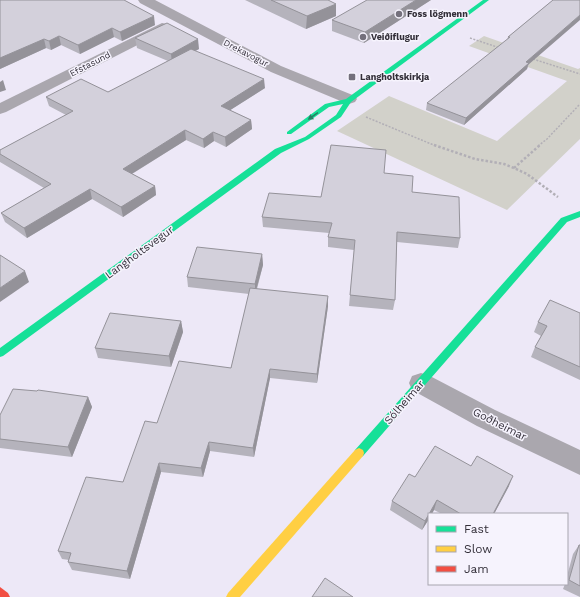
<svg xmlns="http://www.w3.org/2000/svg" width="580" height="597" font-family="'Work Sans',sans-serif">
  <style>
    .green { fill: #d2d1ca }
    .lines { fill: none; stroke-linecap: round; stroke-linejoin: round }
    .path-far1 { stroke: #b2afb6; stroke-width: 1.5; stroke-dasharray: 2 1.5; stroke-linecap: butt }
    .path { stroke: #b2afb6; stroke-width: 2.5; stroke-dasharray: 2.5 2; stroke-linecap: butt }
    .street { fill: #aaa7ae; fill-rule: evenodd }
    .fast { fill: #16e098; fill-rule: evenodd }
    .slow { fill: #ffcf43; fill-rule: evenodd }
    .jam { fill: #f24e42; fill-rule: evenodd }
    .wall { fill: #b5b3bc }
    .shaded-wall { fill: #949299 }
    .building { fill: #d3d0db; stroke: #949299 }
    .oneway { fill: #267f64 }
    .poi-dot { fill: #74707c; stroke: #f6f3fd; stroke-width: 1.5 }
    .labels { text-anchor: middle; stroke-width: 3; stroke-linejoin: round; paint-order: stroke }
    .far-poi-label { font-size: 9px; font-weight: bold; fill: #332f39; stroke: #f6f3fd; text-anchor: start }
    .far-street-label { font-size: 9px; fill: #332f39; stroke: #f6f3fd }
    .street-label { font-size: 11px; fill: #332f39; stroke: #f6f3fd }
  </style>
  <rect width="100%" height="100%" fill="#ede8f7"/>
  <!-- green -->
  <path class="green" d="M484 36 578 69 580 68V139L507 210 337 131 389 96 497 141 567 81 469 46Z"/>
  <g class="lines">
    <!-- path-far1 -->
    <g class="path-far1">
      <path d="M470 38 500 48"/>
      <path d="M533 59 580 74"/>
      <path d="M366 117 436 146"/>
      <path d="M538 146 547 139 580 104"/>
    </g>
    <!-- path -->
    <g class="path">
      <path d="M434 145 475 159 504 164 514 168 527 174 558 197"/>
      <path d="M514 168 540 145"/>
    </g>
    <!-- street -->
    <g class="street">
      <path d="M138 0H155L281 66 355 96 357 99 355 102 349 104 343 102 271 72 140 3Z"/>
      <path d="M162 23 167 24 169 27 167 30 6 112 0 114V103Z"/>
      <path d="M421 373 430 376 495 410 580 450V475L477 426 412 390 409 383 412 376Z"/>
    </g>
    <!-- fast -->
    <g class="fast">
      <path d="M483 0H489L351 102 341 117 309 139 281 153 3 356 0 357V348L275 149 305 137 336 115 343 104 329 107 291 134H287V132L325 104 346 99Z"/>
      <path d="M580 211V217L567 222 363 456 359 458 355 456 354 453 355 450 561 218Z"/>
    </g>
    <!-- slow -->
    <path class="slow" d="M359 448 363 450 364 453 363 456 240 597H226L228 593 355 450Z"/>
    <!-- jam -->
    <path class="jam" d="M0 587 8 593 10 597H0Z"/>
  </g>
  <!-- wall -->
  <g class="wall">
    <path d="M0 0 155 25 122 41 114 37 80 54 61 45 51 50 46 48 0 69Z"/>
    <path d="M245 0H328L336 16 306 29Z"/>
    <path d="M431 0 364 43 332 31V20Z"/>
    <path d="M553 0 527 69 464 125 426 110 427 103 507 40 508 37Z"/>
    <path d="M135 38 199 49 195 51 265 88 230 110 251 120 252 129 226 147 214 141 204 148 186 140 132 174 155 186 156 195 123 217 92 199 27 238 5 222 1 213 44 188 0 162V150L66 115 49 106 46 97 108 92 168 61 137 48Z"/>
    <path d="M384 173 412 192 460 238 458 248 397 242 395 300 393 310 349 306 354 250 328 247V237L329 233 263 227 262 217 321 197Z"/>
    <path d="M262 254 263 265 257 289 328 296V306L317 383 270 378 254 457 210 451 203 477 161 472 130 579 72 570 68 562 69 560 62 559 58 551 123 482 157 423 231 368 249 294 188 287 187 277Z"/>
    <path d="M580 313V380L531 357 535 347 541 336 534 332 538 322Z"/>
    <path d="M181 321 183 332 171 367 98 358 95 348Z"/>
    <path d="M88 397 92 407 72 457 0 448V415Z"/>
    <path d="M415 477 509 486 494 514H442L434 510 429 514V519L422 530 390 510 392 501Z"/>
    <path d="M579 545H580V597L563 589 565 584H567V576L573 554Z"/>
  </g>
  <!-- shaded-wall -->
  <g class="shaded-wall">
    <path d="M416 0H431L364 43 365 32Z"/>
    <path d="M336 4V16L306 29 307 16Z"/>
    <path d="M580 15V20L528 65 527 69 464 125 466 118 526 62Z"/>
    <path d="M154 16 155 25 122 41 120 32Z"/>
    <path d="M112 28 114 37 80 54 78 45Z"/>
    <path d="M59 36 61 45 51 50 49 41Z"/>
    <path d="M44 39 46 48 0 69V58Z"/>
    <path d="M198 39 199 49 172 63 171 54Z"/>
    <path d="M264 79 265 88 221 116V106Z"/>
    <path d="M3 80 6 90 0 92V82Z"/>
    <path d="M251 120 252 129 226 147 225 137Z"/>
    <path d="M185 130 186 140 125 178 123 169Z"/>
    <path d="M213 132 214 141 204 148 203 139Z"/>
    <path d="M155 186 156 195 123 217 121 207Z"/>
    <path d="M90 189 92 199 27 238 24 228Z"/>
    <path d="M262 254 263 265 255 294V284Z"/>
    <path d="M25 271 29 282 0 302V288Z"/>
    <path d="M328 296V306L317 383V374Z"/>
    <path d="M181 321 183 332 171 367 169 356Z"/>
    <path d="M270 369V378L254 457 253 448Z"/>
    <path d="M88 397 92 407 72 457 68 447Z"/>
    <path d="M209 442 210 451 203 477 201 468Z"/>
    <path d="M159 463 161 472 130 579 127 571Z"/>
    <path d="M513 476 509 486 494 514H493Z"/>
    <path d="M437 500 434 510 432 514H429V519L422 530 425 521Z"/>
  </g>
  <!-- building -->
  <g class="building">
    <path d="M0 0H124L154 16 120 32 112 28 78 45 59 36 49 41 44 39 0 58Z"/>
    <path d="M271 0H328L336 4 307 16Z"/>
    <path d="M367 0H416L365 32 332 20Z"/>
    <path d="M553 0H580V15L526 62 529 63 466 118 427 103 510 37H508Z"/>
    <path d="M167 23 198 39 171 54 135 38Z"/>
    <path d="M191 49 264 79 221 106 251 120 225 137 213 132 203 139 185 130 123 169 155 186 121 207 90 189 24 228 1 213 51 184 0 154V150L73 111 46 97 81 79 108 92Z"/>
    <path d="M331 145 386 150 384 173 413 176 412 192 459 197 460 238 397 232 395 300 350 295 355 240 328 237 332 223 262 217 269 193 321 197Z"/>
    <path d="M197 247 262 254 255 284 187 277Z"/>
    <path d="M0 255 25 271 0 288Z"/>
    <path d="M250 288 328 296 317 374 270 369 253 448 209 442 201 468 159 463 127 571 68 562 71 553 58 551 86 477 123 482 145 421 157 423 179 361 231 368Z"/>
    <path d="M550 300 580 313V367L535 347 547 326 538 322Z"/>
    <path d="M110 313 181 321 169 356 95 348Z"/>
    <path d="M13 389 37 391 38 390 88 397 68 447 0 439V415Z"/>
    <path d="M435 446 471 466 477 456 513 476 493 514H461L437 500 425 521 392 501 409 474 415 477Z"/>
    <path d="M579 545H580V586L569 580Z"/>
    <path d="M325 578 353 597H312Z"/>
  </g>
  <!-- one-way arrows -->
  <defs><path id="oneway-solid" d="M-6-.8H1V-3.2L6.5 0L1 3.2V.8H-6Z"/></defs>
  <use class="oneway" href="#oneway-solid" transform="translate(313 116) rotate(145)"/>
  <!-- markers -->
  <g class="poi-dot">
    <circle cx="399" cy="14" r="4"/>
    <circle cx="363" cy="37" r="4"/>
    <rect x="348" y="73" width="8" height="8" rx="2"/>
  </g>
  <g class="labels">
    <!-- far-poi labels -->
    <g class="far-poi-label">
      <text x="407" y="17">Foss lögmenn</text>
      <text x="371" y="40">Veiðiflugur</text>
      <text x="360" y="80">Langholtskirkja</text>
    </g>
    <!-- far-street labels -->
    <g class="far-street-label">
      <text transform="translate(246 53) rotate(27)" y="3">Drekavogur</text>
      <text transform="translate(90 64) rotate(-27)" y="3">Efstasund</text>
    </g>
    <!-- street labels -->
    <g class="street-label">
      <text transform="translate(139 252) rotate(-36)" y="4">Langholtsvegur</text>
      <text transform="translate(404 402) rotate(-49)" y="4">Sólheimar</text>
      <text transform="translate(500 424) rotate(27)" y="4">Goðheimar</text>
    </g>
  </g>
  <!-- legend -->
  <rect x="428" y="513" width="140" height="72" fill="#f6f3fd" stroke="#a8a5af"/>
  <rect x="436" y="526" width="20" height="6" fill="#16e098" stroke="#a8a5af"/>
  <text x="464" y="533" font-size="12" fill="#332f39">Fast</text>
  <rect x="436" y="546" width="20" height="6" fill="#ffcf43" stroke="#a8a5af"/>
  <text x="464" y="553" font-size="12" fill="#332f39">Slow</text>
  <rect x="436" y="566" width="20" height="6" fill="#f24e42" stroke="#a8a5af"/>
  <text x="464" y="573" font-size="12" fill="#332f39">Jam</text>
</svg>
